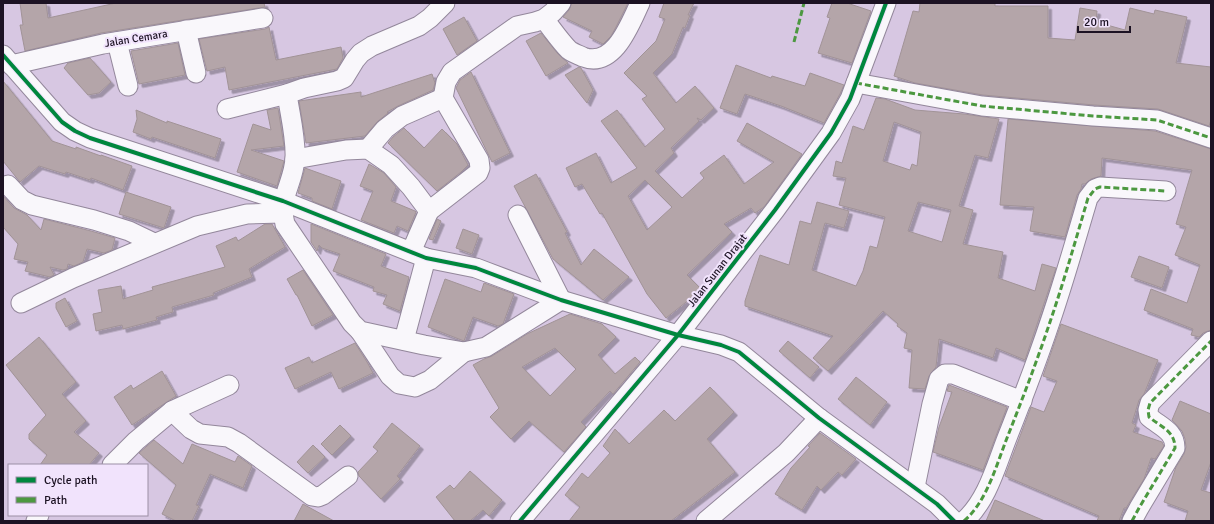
<svg xmlns="http://www.w3.org/2000/svg" width="1214" height="524" font-family="Signika,sans-serif">
  <style>
    .building { fill: #b4a5a9; stroke: #a19397; fill-rule: evenodd; filter: url(#shadow) }
    .lines { fill: none; stroke-linecap: round; stroke-linejoin: round }
    .minor-casing { stroke: #93879b; stroke-width: 21 }
    .minor { stroke: #f9f7fb; stroke-width: 19 }
    .quiet { stroke: #4c9840; stroke-width: 3; stroke-dasharray: 6 3; stroke-linecap: butt }
    .cycleway-casing { stroke: #f1e3fc; stroke-width: 6 }
    .cycleway { stroke: #00873e; stroke-width: 4 }
    .labels { text-anchor: middle; stroke-width: 4; stroke-linejoin: round; paint-order: stroke }
    .street-label { font-size: 11px; fill: #1c1223; stroke: #f1e3fc }
  </style>
  <defs>
    <filter id="shadow"><feDropShadow dx="3.5" dy="3.5" stdDeviation="0" flood-color="#0004"/></filter>
  </defs>
  <rect width="100%" height="100%" fill="#d7c7e2"/>
  <!-- building -->
  <g class="building">
    <path d="M20 3H46L48 18 116 3H264L265 7 101 33 25 51 20 25H23Z"/>
    <path d="M572 3H628L616 27 611 36 603 44 589 37 592 31 563 17 569 10Z"/>
    <path d="M664 3H694L688 15H690L685 28 683 27 672 54 653 73 676 103 695 86 714 108 701 120 697 118 699 121 671 148 674 153 655 171 682 198 704 178 700 173 724 155 744 184 774 162 737 141 747 123 802 154 764 207 755 213 751 208 724 224 732 232 687 275 700 288 695 295 666 318 647 294 602 213 600 214 582 184 575 187 566 168 596 153 611 183 637 168 601 121 617 110 645 147 665 129 642 99 647 96 624 73 656 41 665 19 659 17ZM645 180 672 207 647 230 628 196Z"/>
    <path d="M832 3H847L871 11 852 63 818 53 830 18 827 17Z"/>
    <path d="M920 3H995V6H1048V38L1075 40 1080 8 1097 11 1096 22 1125 30 1130 8 1154 14 1155 10 1187 17 1176 63 1211 67V120L1209 126 1158 109 1094 105 983 95 915 83 894 76 913 11 919 12Z"/>
    <path d="M464 17 477 41 457 55 443 29Z"/>
    <path d="M269 27 276 60 341 47 343 58 337 69 229 90 225 67 207 71 199 39 265 29Z"/>
    <path d="M541 33 558 54 568 63 546 76 526 41Z"/>
    <path d="M178 43 185 75 139 84 131 51Z"/>
    <path d="M90 58 111 82 99 93 88 95 64 68 68 63Z"/>
    <path d="M736 65 771 78 772 76 805 86 810 73 844 85 840 94 824 123 781 106 745 94 737 114 720 108Z"/>
    <path d="M579 67 581 68 593 90 587 103 565 75Z"/>
    <path d="M471 72 510 153 492 162 456 88 460 80Z"/>
    <path d="M432 74 435 83 433 90 398 106 387 112 388 113 377 122 365 136 306 143 299 101 361 92V97Z"/>
    <path d="M3 81 52 141 76 149V147L101 156V155L132 166 123 190 91 178 90 180 66 172 65 174 39 166 20 182 3 161Z"/>
    <path d="M876 98 885 99 915 110 964 114 999 119 988 158 975 155 959 206 973 210 963 244 1003 252 998 278 1035 291 1042 264 1056 268 1025 360 996 348 993 358 939 339 936 367 929 376 925 389 909 388 912 350 904 348 907 333 897 326 898 324 883 311 828 371 813 358 833 336 745 306V301L760 255 789 265 800 221 811 224 817 202 849 211 844 228 825 223 812 270 856 286 863 271 870 246 877 248 885 217 839 205 846 178 833 176 836 161 842 163 853 126 864 130ZM894 122 921 132 917 166 912 164 910 170 883 161ZM918 202 951 210 942 242 908 231Z"/>
    <path d="M278 108 284 146 251 150 284 161 277 186 237 172 253 124 271 130 267 110Z"/>
    <path d="M136 110 167 123V121L221 139 215 158 152 137 151 139 133 132 137 119Z"/>
    <path d="M1008 119 1155 131 1211 149V330L1203 333 1199 337 1191 335 1193 329 1144 310 1151 289 1187 303 1200 265 1175 255 1186 227 1176 224 1192 170 1102 158 1101 176 1091 179 1085 184H1082L1081 189 1077 195 1065 237 1030 231 1034 207 1000 205Z"/>
    <path d="M404 128 424 148 442 129 457 144 468 165 461 172 437 191 388 143 393 137Z"/>
    <path d="M369 164 384 173 396 187 391 201 415 211 416 212 408 231 397 226 394 233 361 220 373 191 360 186Z"/>
    <path d="M305 168 341 181 332 209 312 201V198L298 193Z"/>
    <path d="M536 174 567 232 565 233 581 265 594 249 629 277 603 300 553 259 514 186Z"/>
    <path d="M126 192 171 207 164 228 119 214Z"/>
    <path d="M3 196 14 208 27 215 41 230 44 219 91 231 115 238 112 250 104 253 87 249 83 262 74 266 68 264 67 269 63 270 50 267 54 275 50 277 25 271 28 262 14 259 18 244 3 227Z"/>
    <path d="M437 219 441 221 433 240 429 239Z"/>
    <path d="M265 224H272L285 247 249 269 252 277 213 293 214 295 172 307 173 312 156 317 157 320 123 329 122 325 96 331 93 314 102 312 98 290 121 286 123 299 153 290 152 287 225 267 216 246 236 237 238 241Z"/>
    <path d="M311 224 386 254 381 266 409 277 400 311 383 304 387 295 373 291 374 287 333 271 340 254 322 248 319 245 317 251 311 242Z"/>
    <path d="M463 229 479 235 472 254 456 248Z"/>
    <path d="M1139 256 1169 267 1162 288 1131 277Z"/>
    <path d="M303 270 333 315 312 326 297 295H296L287 279Z"/>
    <path d="M445 279 481 292 484 283 514 294 503 324 498 326 473 317 464 341 428 327Z"/>
    <path d="M65 298 77 321 66 327 56 308V303Z"/>
    <path d="M570 314 602 324 616 337 598 355 615 374 635 357 640 362 613 394 610 391 581 422 586 427 564 452 529 421 511 439 490 417 499 408 473 365 484 359 492 356 527 334ZM555 348 576 369 550 396 522 367Z"/>
    <path d="M1061 324 1158 360 1144 394 1139 400 1132 423 1136 425 1133 432 1162 442 1164 446 1155 459 1151 458 1144 479 1126 508H1124L1119 521H1097L1099 516 1005 476 1031 407 1044 412 1057 381 1043 376Z"/>
    <path d="M39 337 76 382 62 394 86 421 74 432 99 453 89 465H40L47 455 29 439V434L46 415 6 365Z"/>
    <path d="M788 341 819 367 810 378 779 351Z"/>
    <path d="M355 343 367 362 373 373 339 389 331 372 295 389 285 368 309 357 312 363Z"/>
    <path d="M162 371 176 396 132 425 114 397 131 385 133 389Z"/>
    <path d="M856 377 887 402 870 425 838 399Z"/>
    <path d="M949 385 1007 407 983 470 933 452 939 427 952 392 947 391Z"/>
    <path d="M710 387 734 412 707 439 735 472 671 521H569L580 507 565 495 582 473 588 478 610 453 603 446 615 429 629 444 664 410 675 421Z"/>
    <path d="M1180 401 1211 414V462L1201 490 1211 493V521H1185L1188 511 1164 502 1176 467 1184 454 1186 447 1185 439 1182 431 1172 420Z"/>
    <path d="M392 423 420 446 397 476 400 479 381 499 359 476 358 472 378 451 373 447Z"/>
    <path d="M340 425 351 436 332 455 321 444Z"/>
    <path d="M820 433 856 459 842 475 838 472 821 490 817 486 802 510 775 494 791 468 810 447 808 446Z"/>
    <path d="M154 440 183 464 192 444 235 462 238 456 252 466 243 488 210 474 196 505 199 506 192 521H176L162 514 176 485 139 453Z"/>
    <path d="M313 445 325 457 308 473 297 462Z"/>
    <path d="M470 471 502 500 489 516 483 510 470 521H455L436 497 450 485 454 489Z"/>
    <path d="M995 500 1045 521H986Z"/>
    <path d="M303 504 334 521H294Z"/>
  </g>
  <g class="lines">
    <defs>
      <g id="minor">
        <path d="M445 3 430 18 419 26 372 46 361 53 355 60 344 78 337 81 304 88 287 94C290 115 296 137 295 158 294 183 278 197 285 224L352 323 360 331 424 345 464 352 486 347 561 300 518 215"/>
        <path d="M544 19C552 29 560 41 569 50 573 53 579 55 583 57 614 69 630 24 640 3"/>
        <path d="M186 30 196 73"/>
        <path d="M117 42 128 86"/>
        <path d="M3 55 62 122 75 131 90 138 283 201 426 258 476 268 561 300 678 335 721 345 739 352 819 418 937 504 954 521"/>
        <path d="M11 65 103 44 263 18"/>
        <path d="M856 83 982 106 1093 116 1157 120 1211 138"/>
        <path d="M227 109 287 94"/>
        <path d="M368 149 385 129 402 116 443 98"/>
        <path d="M295 159 346 150 368 149 391 165 411 187 429 211 411 252"/>
        <path d="M8 185 22 200 32 205 94 220 129 231 154 243"/>
        <path d="M429 211 478 173 480 168 479 160 443 98 446 82 452 72 517 26 535 22 544 19 553 12 561 3"/>
        <path d="M21 303 73 278 197 226 247 214 282 213"/>
        <path d="M360 331 390 376 399 384 415 387 430 380 464 352"/>
        <path d="M404 340 426 258"/>
        <path d="M172 411 229 385"/>
        <path d="M112 465 136 441 172 411 191 429 200 434 228 437 239 443 312 496 318 497 323 495 348 476"/>
        <path d="M915 487 932 404 939 379 945 374H953L1022 401"/>
        <path d="M36 521 39 515"/>
        <path d="M520 521 678 335 775 210 831 133 850 99 886 3"/>
        <path d="M706 521 786 453 819 418"/>
        <path d="M964 521C987 501 996 466 1007 438 1022 400 1037 361 1050 322 1064 281 1076 239 1088 198L1095 189 1100 187 1166 191"/>
        <path d="M1132 521 1139 508 1175 448C1175 431 1161 427 1149 417L1148 410 1150 403 1211 341"/>
      </g>
    </defs>
    <!-- minor casing -->
    <use href="#minor" class="minor-casing"/>
    <!-- minor -->
    <use href="#minor" class="minor"/>
    <!-- quiet -->
    <g class="quiet">
      <path d="M794 42 804 3"/>
      <path d="M856 83 982 106 1093 116 1157 120 1211 138"/>
      <path d="M964 521C987 501 996 466 1007 438 1022 400 1037 361 1050 322 1064 281 1076 239 1088 198L1095 189 1100 187 1166 191"/>
      <path d="M1132 521 1139 508 1175 448C1175 431 1161 427 1149 417L1148 410 1150 403 1211 341"/>
    </g>
    <defs>
      <g id="cycleway">
        <path d="M3 55 62 122 75 131 90 138 283 201 426 258 476 268 561 300 678 335 721 345 739 352 819 418 937 504 954 521"/>
        <path d="M520 521 678 335 775 210 831 133 850 99 886 3"/>
      </g>
    </defs>
    <!-- cycleway casing -->
    <use href="#cycleway" class="cycleway-casing"/>
    <!-- cycleway -->
    <use href="#cycleway" class="cycleway"/>
  </g>
  <g class="labels">
    <!-- street labels -->
    <g class="street-label">
      <text transform="translate(136 38) rotate(-9)" y="4">Jalan Cemara</text>
      <text transform="translate(717 270) rotate(-52)" y="4">Jalan Sunan Drajat</text>
    </g>
  </g>
  <!-- border -->
  <rect width="1214" height="524" fill="none" stroke="#1c1223" stroke-width="8"/>
  <!-- legend -->
  <rect x="8" y="464" width="140" height="52" fill="#f1e3fc" stroke="#9c8fa5"/>
  <rect x="16" y="477" width="20" height="6" fill="#00873e" stroke="#9c8fa5"/>
  <text x="44" y="484" font-size="12" fill="#1c1223">Cycle path</text>
  <rect x="16" y="497" width="20" height="6" fill="#4c9840" stroke="#9c8fa5"/>
  <text x="44" y="504" font-size="12" fill="#1c1223">Path</text>
  <!-- scale -->
  <path d="M1078 26v6h52v-6" fill="none" stroke="#1c1223" stroke-width="2"/>
  <text x="1084" y="26" font-size="12" fill="#1c1223" stroke="#f1e3fc" stroke-width="3" paint-order="stroke">20 m</text>
</svg>
